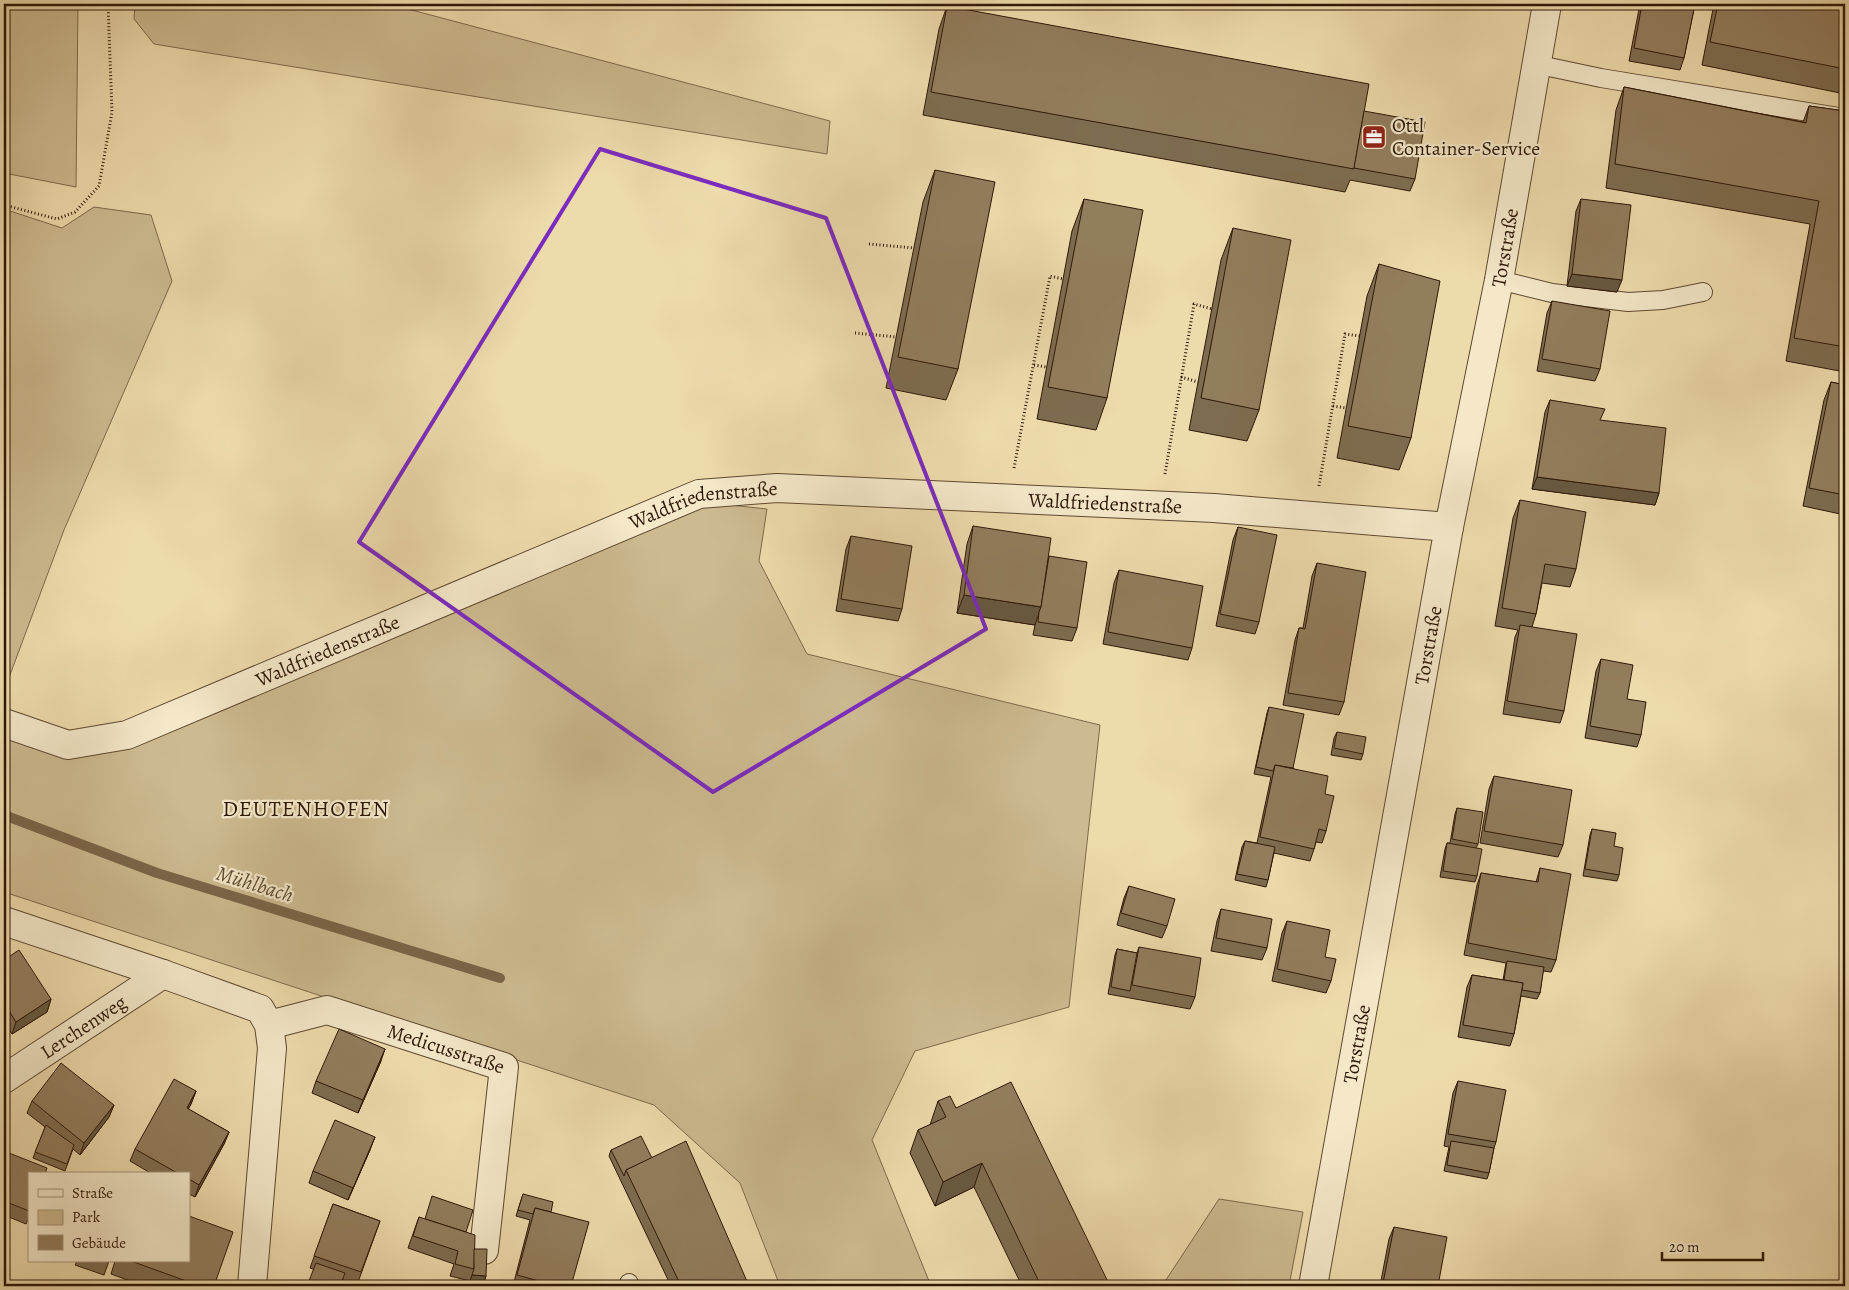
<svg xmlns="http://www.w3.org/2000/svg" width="1849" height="1290" font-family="Alegreya,serif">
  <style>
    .green { fill: #cdba90; stroke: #7e694c }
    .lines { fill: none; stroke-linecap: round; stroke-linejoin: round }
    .stream { stroke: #7a6548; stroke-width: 10 }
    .lane-casing { stroke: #5e4930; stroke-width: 20 }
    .street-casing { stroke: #5e4930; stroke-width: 30 }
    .path { stroke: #2e1807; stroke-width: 3; stroke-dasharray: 1 2.5; stroke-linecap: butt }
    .lane { stroke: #f4e8c9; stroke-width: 18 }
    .street { stroke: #f4e8c9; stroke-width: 28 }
    .wall { fill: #7e6c50; stroke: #2e1807 }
    .shaded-wall { fill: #665841; stroke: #2e1807 }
    .building { fill: #927d5d; stroke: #2e1807 }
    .marked { fill: none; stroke: #7b2cbf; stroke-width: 4; stroke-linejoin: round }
    .labels { text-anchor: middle; stroke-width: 4.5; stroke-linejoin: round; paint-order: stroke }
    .poi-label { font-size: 20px; fill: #2e1807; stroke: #f4e8c9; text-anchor: start }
    .street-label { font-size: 20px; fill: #2e1807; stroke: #f4e8c9 }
    .water-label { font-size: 21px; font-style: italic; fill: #614c33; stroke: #f4e8c9 }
    .quarter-label { font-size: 22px; letter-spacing: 1px; fill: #2e1807; stroke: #f4e8c9 }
  </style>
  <rect width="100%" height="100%" fill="#eedbac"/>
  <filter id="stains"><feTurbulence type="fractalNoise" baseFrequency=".004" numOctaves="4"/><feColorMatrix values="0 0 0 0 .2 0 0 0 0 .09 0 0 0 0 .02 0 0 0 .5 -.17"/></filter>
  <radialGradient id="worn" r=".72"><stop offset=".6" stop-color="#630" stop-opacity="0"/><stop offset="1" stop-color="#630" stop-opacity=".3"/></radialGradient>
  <!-- green -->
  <g class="green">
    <path d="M4 4H78L76 187 4 173Z"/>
    <path d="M135 4H389L830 121 827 154 154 44 134 19Z"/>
    <path d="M94 207 151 215 172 281 64 530 4 691V209L62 228Z"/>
    <path d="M702 502 767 509 759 561 807 654 1100 725 1069 1007 915 1051 872 1140 931 1286H780L740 1183 654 1105 4 892V736L81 753Z"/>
    <path d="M1219 1199 1303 1212 1289 1286H1162Z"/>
  </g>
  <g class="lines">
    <!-- stream -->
    <path class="stream" d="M4 815 157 873 500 978"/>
    <defs>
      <g id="lane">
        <path d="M1535 64 1601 78 1845 118"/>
        <path d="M1499 280 1552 293 1628 302 1663 300 1703 292"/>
        <path d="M629 1283 630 1286"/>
      </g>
      <g id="street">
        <path id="s1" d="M4 723 68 745 127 735 699 494 777 488 1214 508 1449 527"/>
        <path d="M4 921 163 974 260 1009 269 1025 272 1048 252 1286"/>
        <path id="s2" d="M269 1025 327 1010 504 1067 484 1250"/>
        <path id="s3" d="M4 1079 163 974"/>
        <path id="s4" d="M1313 1286 1449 527 1499 280 1547 4"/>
      </g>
    </defs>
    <!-- lane casing -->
    <use href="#lane" class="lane-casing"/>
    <!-- street casing -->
    <use href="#street" class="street-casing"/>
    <!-- path -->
    <g class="path">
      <path d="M4 205 57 219 75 212 99 186 112 112 108 4"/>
      <path d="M869 244 914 248"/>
      <path d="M855 333 897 337"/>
      <path d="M1034 365 1046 367"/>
      <path d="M1181 377 1198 382"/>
      <path d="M1333 406 1346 408"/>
      <path d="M1014 468 1050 276 1063 279"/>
      <path d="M1165 474 1194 304 1212 309"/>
      <path d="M1319 486 1345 334 1360 336"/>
    </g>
    <!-- lane -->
    <use href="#lane" class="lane"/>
    <!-- street -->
    <use href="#street" class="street"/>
  </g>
  <!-- wall -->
  <g class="wall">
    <path d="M1640 4H1695L1684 58 1680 70 1629 61Z"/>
    <path d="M1714 4H1845V94L1702 65Z"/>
    <path d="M947 6 1364 111 1415 179 1410 191 1350 180 1345 192 923 115 939 29Z"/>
    <path d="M1624 87 1803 122 1809 106 1845 111V372L1786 361 1810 224 1606 188 1616 110Z"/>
    <path d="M935 170 958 369 946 400 886 388 923 202Z"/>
    <path d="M1084 199 1107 398 1096 430 1037 419 1072 231Z"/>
    <path d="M1581 199 1617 292 1567 286 1576 211Z"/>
    <path d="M1233 228 1259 410 1247 441 1189 430 1221 260Z"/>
    <path d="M1379 264 1411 438 1399 470 1337 458 1367 296Z"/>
    <path d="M1552 301 1600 369 1595 381 1537 371 1547 313Z"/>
    <path d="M1831 382 1845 385V515L1803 506 1824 400Z"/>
    <path d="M1550 400 1600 420 1659 493 1655 505 1532 489 1545 412Z"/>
    <path d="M1520 500 1576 569 1570 587 1542 583 1536 614 1532 627 1564 711 1560 723 1503 714 1515 637 1518 630 1495 626 1513 518Z"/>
    <path d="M973 526 1049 556 1077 628 1072 641 1033 635 1035 625 957 613 967 544Z"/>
    <path d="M1238 527 1259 622 1255 634 1216 626 1233 540Z"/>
    <path d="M851 536 902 609 898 621 836 611 846 549Z"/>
    <path d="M1317 563 1344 702 1339 715 1283 705 1295 640 1299 628H1303L1312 576Z"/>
    <path d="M1119 570 1192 648 1188 660 1103 644 1114 583Z"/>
    <path d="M1601 659 1627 699 1641 735 1637 747 1585 738 1596 671Z"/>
    <path d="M1269 707 1293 768 1325 794 1326 831 1322 843 1316 842 1314 849 1310 861 1274 853 1268 880 1266 887 1235 880 1242 847 1245 841 1257 843 1271 777 1254 774 1267 713Z"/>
    <path d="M1337 732 1363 754 1361 760 1331 755 1334 738Z"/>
    <path d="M1494 776 1563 845 1558 857 1480 843 1489 789Z"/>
    <path d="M1457 808 1478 844 1476 848 1477 876 1475 882 1440 877 1445 849 1447 843H1450L1455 814Z"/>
    <path d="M1592 829 1614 846 1619 875 1617 881 1583 876 1590 835Z"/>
    <path d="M1540 868 1556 960 1551 972 1543 971 1540 993 1537 999 1521 996 1514 1034 1510 1046 1458 1037 1467 987 1472 975 1503 980 1506 963 1464 955 1477 885 1481 873 1536 882Z"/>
    <path d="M1129 886 1167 926 1162 938 1117 925 1124 898Z"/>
    <path d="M1221 909 1267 948 1262 960 1211 951 1217 921Z"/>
    <path d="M1287 921 1331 981 1326 993 1272 981 1282 933Z"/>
    <path d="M1139 947 1195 997 1190 1009 1108 994 1115 955 1117 949 1137 953Z"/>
    <path d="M4 960 51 999 47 1012 12 1034 4 1022Z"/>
    <path d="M381 1061 358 1113 312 1093 316 1081Z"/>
    <path d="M1458 1081 1496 1142 1494 1148 1489 1173 1487 1179 1444 1171 1449 1147 1444 1146 1453 1093Z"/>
    <path d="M196 1091 191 1104 188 1109 229 1132 224 1144 195 1197 189 1194V1174H152L130 1161 135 1149Z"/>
    <path d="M32 1101 114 1105 109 1117 80 1155 73 1149 65 1171 33 1158 45 1127 27 1113Z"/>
    <path d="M938 1101 956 1108 1110 1286H1022L974 1187 935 1206 910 1153 918 1130 930 1125Z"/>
    <path d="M370 1150 348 1200 309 1183 313 1171Z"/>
    <path d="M611 1150 652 1158 749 1286H671L609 1156Z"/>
    <path d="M4 1151 29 1174V1217L26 1224 4 1215Z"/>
    <path d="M523 1194 551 1212 571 1286H513L530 1220 516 1216Z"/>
    <path d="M333 1204 380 1221 357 1285 310 1268Z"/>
    <path d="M419 1217 474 1249 486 1276 484 1282 470 1281 450 1276 454 1264 408 1248Z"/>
    <path d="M1394 1227 1438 1286H1380L1389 1239Z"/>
    <path d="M77 1261H109L104 1275 75 1265Z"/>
    <path d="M115 1261H189L214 1286H144L111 1274Z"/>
  </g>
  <!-- shaded-wall -->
  <g class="shaded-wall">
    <path d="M1572 274 1622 280 1617 292 1567 286Z"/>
    <path d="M1537 477 1659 493 1655 505 1532 489Z"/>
    <path d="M964 595 1041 607 1035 625 957 613Z"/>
    <path d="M51 999 47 1012 12 1034 16 1022Z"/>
    <path d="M385 1049 381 1061 358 1113 363 1100Z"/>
    <path d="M196 1091 191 1104 182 1121 187 1108Z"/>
    <path d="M114 1105 109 1117 80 1155 84 1143Z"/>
    <path d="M229 1132 224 1144 195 1197 199 1185Z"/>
    <path d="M375 1137 370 1150 348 1200 353 1188Z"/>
    <path d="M982 1163 974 1187 935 1206 943 1182Z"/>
    <path d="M472 1275 486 1276 484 1282 470 1281Z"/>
  </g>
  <!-- building -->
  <g class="building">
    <path d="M1642 4H1695L1684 58 1634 48Z"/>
    <path d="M1718 4H1845V69L1710 42Z"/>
    <path d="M947 6 1369 84 1354 169 931 92Z"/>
    <path d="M1624 87 1806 123 1809 106 1845 111V347L1794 338 1819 201 1615 164Z"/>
    <path d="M1364 111 1425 122 1415 179 1354 168Z"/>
    <path d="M935 170 995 182 958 369 898 357Z"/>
    <path d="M1084 199 1143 210 1107 398 1048 387Z"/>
    <path d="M1581 199 1631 205 1622 280 1572 274Z"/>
    <path d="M1233 228 1291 240 1259 410 1201 398Z"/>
    <path d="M1379 264 1440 281 1411 438 1348 426Z"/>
    <path d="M1552 301 1610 311 1600 369 1542 359Z"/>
    <path d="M1831 382 1845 385V495L1809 488Z"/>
    <path d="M1550 400 1605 409 1600 420 1666 428 1659 493 1537 477Z"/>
    <path d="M1520 500 1586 512 1576 569 1545 564 1536 614 1502 608Z"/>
    <path d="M973 526 1051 538 1041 607 964 595Z"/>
    <path d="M1238 527 1277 535 1259 622 1220 614Z"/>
    <path d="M851 536 912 546 902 609 841 599Z"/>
    <path d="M1049 556 1087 562 1077 628 1038 622 1039 612 1041 607Z"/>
    <path d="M1317 563 1366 572 1344 702 1288 693 1299 628 1305 629Z"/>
    <path d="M1119 570 1203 586 1192 648 1108 632Z"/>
    <path d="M1520 625 1577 634 1564 711 1507 701Z"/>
    <path d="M1601 659 1633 665 1627 699 1646 702 1641 735 1590 726Z"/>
    <path d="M1269 707 1304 714 1293 768 1275 765 1273 771 1256 767Z"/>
    <path d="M1337 732 1366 737 1363 754 1334 748Z"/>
    <path d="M1275 765 1328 776 1325 794 1334 796 1326 831 1319 829 1314 849 1260 837Z"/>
    <path d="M1494 776 1572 790 1563 845 1484 831Z"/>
    <path d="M1457 808 1483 812 1478 844 1452 839Z"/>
    <path d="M1592 829 1616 833 1614 846 1623 848 1619 875 1585 869Z"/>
    <path d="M1245 841 1275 847 1268 880 1237 874Z"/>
    <path d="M1447 843 1482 849 1477 876 1443 871Z"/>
    <path d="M1540 868 1571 874 1556 960 1468 943 1481 873 1538 882Z"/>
    <path d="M1129 886 1175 899 1167 926 1121 913Z"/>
    <path d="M1221 909 1272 919 1267 948 1216 938Z"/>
    <path d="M1287 921 1330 930 1325 957 1336 959 1331 981 1277 969Z"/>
    <path d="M1139 947 1201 958 1195 997 1132 985Z"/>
    <path d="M1117 949 1137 953 1130 991 1111 987Z"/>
    <path d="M19 950 51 999 16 1022 4 1003V960Z"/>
    <path d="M1507 961 1544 967 1540 993 1522 990 1523 983 1504 980Z"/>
    <path d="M1472 975 1523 983 1514 1034 1463 1025Z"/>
    <path d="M339 1029 385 1049 363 1100 316 1081Z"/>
    <path d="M61 1063 114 1105 84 1143 32 1101Z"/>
    <path d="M174 1079 196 1091 187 1108 229 1132 199 1185 189 1179V1174H179L135 1149Z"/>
    <path d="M1458 1081 1506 1090 1496 1142 1448 1134Z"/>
    <path d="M1011 1082 1110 1286H1041L982 1163 943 1182 918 1130 946 1117 938 1101 950 1096 956 1108Z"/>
    <path d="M335 1120 375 1137 353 1188 313 1171Z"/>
    <path d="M46 1125 74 1145 67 1164 35 1152Z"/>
    <path d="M641 1136 652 1158 626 1170 624 1176 611 1150Z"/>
    <path d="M686 1141 749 1286H681L626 1170Z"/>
    <path d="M1451 1141 1494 1148 1489 1173 1447 1165Z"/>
    <path d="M4 1151 47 1168 45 1174H29V1211L4 1201Z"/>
    <path d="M523 1194 553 1202 551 1212 535 1208 533 1214 518 1210Z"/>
    <path d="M432 1196 473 1210 466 1232 425 1219Z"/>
    <path d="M333 1204 380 1221 361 1272 314 1256Z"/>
    <path d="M535 1208 589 1222 571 1286H557L517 1275Z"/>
    <path d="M189 1216 233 1232 214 1286H200L131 1261H189Z"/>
    <path d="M419 1217 475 1235 474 1269 455 1264 458 1251 413 1236Z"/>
    <path d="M1394 1227 1447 1237 1438 1286H1399L1383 1283Z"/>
    <path d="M474 1249H487L486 1276 472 1275 474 1269Z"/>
    <path d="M316 1263 345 1273 340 1286H307Z"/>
  </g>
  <!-- marked area -->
  <path class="marked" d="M600 149 826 218 986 629 713 792 359 542Z"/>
  <!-- icons -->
  <defs>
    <symbol id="office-square" viewBox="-11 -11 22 22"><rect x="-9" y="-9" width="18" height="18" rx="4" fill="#8f2418" stroke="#f4e8c9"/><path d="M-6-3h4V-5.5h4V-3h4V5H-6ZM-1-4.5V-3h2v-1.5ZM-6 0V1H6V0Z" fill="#fff"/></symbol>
  </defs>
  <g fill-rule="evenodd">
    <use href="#office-square" x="1360" y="123" width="28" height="28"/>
  </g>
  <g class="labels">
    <!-- poi labels -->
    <g class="poi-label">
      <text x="1392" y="132">Ottl<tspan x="1392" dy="23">Container-Service</tspan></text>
    </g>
    <!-- street labels -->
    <g class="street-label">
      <text dy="7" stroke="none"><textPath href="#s4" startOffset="1056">Torstraße</textPath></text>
      <text dy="7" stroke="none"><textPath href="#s1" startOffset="1155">Waldfriedenstraße</textPath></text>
      <text dy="7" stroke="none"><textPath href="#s1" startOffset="750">Waldfriedenstraße</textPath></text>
      <text dy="7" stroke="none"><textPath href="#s4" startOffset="651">Torstraße</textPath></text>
      <text dy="7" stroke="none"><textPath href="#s1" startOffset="345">Waldfriedenstraße</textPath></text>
      <text dy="7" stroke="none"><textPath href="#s3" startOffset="95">Lerchenweg</textPath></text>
      <text dy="7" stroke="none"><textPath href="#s4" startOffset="246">Torstraße</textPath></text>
      <text dy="7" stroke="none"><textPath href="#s2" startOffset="185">Medicusstraße</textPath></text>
    </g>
    <!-- water labels -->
    <g class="water-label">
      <text transform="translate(255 884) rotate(17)" y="7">Mühlbach</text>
    </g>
    <!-- quarter labels -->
    <g class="quarter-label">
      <text x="306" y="816">DEUTENHOFEN</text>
    </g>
  </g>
  <!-- margin -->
  <rect width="1849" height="1290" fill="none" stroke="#eedbac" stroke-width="20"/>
  <rect x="5" y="5" width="1839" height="1280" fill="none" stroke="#2e1807" stroke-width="2.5"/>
  <rect x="10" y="10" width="1829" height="1270" fill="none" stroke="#2e1807"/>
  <!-- legend -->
  <rect x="28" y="1172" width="162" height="90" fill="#f4e8c9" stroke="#a5957b"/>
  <rect x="38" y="1189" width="25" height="8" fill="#f4e8c9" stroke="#a5957b"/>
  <text x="72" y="1198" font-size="15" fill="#2e1807">Straße</text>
  <rect x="38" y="1210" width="25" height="15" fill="#cdba90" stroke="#a5957b"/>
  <text x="72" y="1222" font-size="15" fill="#2e1807">Park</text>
  <rect x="38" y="1235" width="25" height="15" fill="#927d5d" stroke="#a5957b"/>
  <text x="72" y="1248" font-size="15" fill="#2e1807">Gebäude</text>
  <!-- scale -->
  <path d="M1662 1252v8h101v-8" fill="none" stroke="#2e1807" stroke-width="2.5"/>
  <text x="1669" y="1252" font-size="15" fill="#2e1807" stroke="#f4e8c9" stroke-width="4" paint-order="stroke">20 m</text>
  <rect width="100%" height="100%" filter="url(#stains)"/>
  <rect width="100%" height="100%" fill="url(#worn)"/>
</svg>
